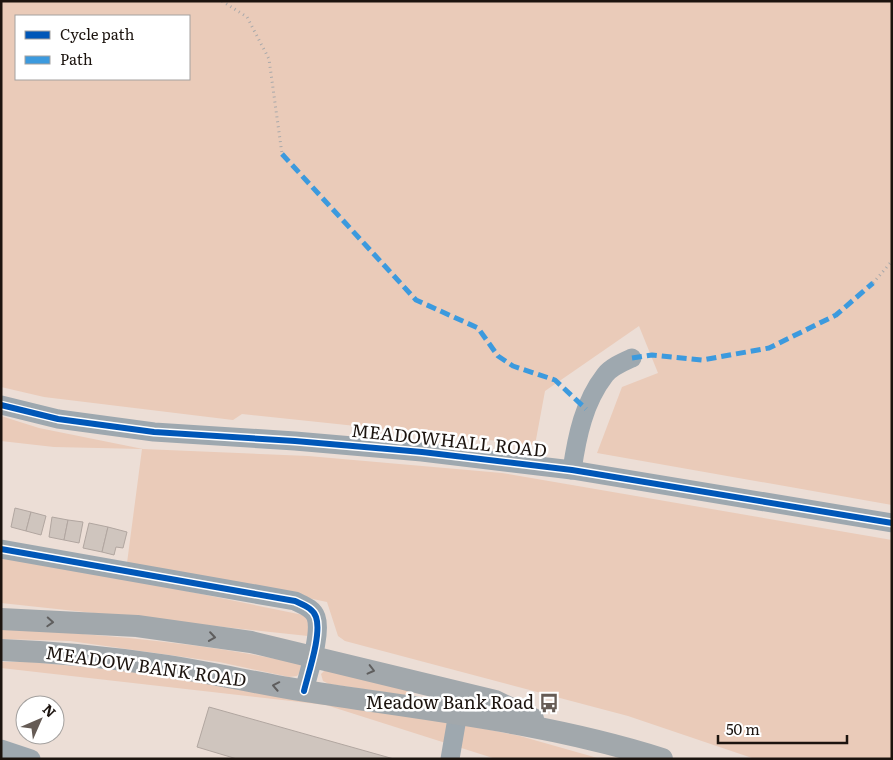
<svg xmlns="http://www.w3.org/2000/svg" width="893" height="760" font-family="Literata,serif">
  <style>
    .green { fill: #eacbb9; fill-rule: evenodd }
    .building { fill: #cfc5be; stroke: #b1a6a0 }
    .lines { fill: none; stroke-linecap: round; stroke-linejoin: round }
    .path { stroke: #a9a9aa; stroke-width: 3; stroke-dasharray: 1 4; stroke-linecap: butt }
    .minor { stroke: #9ea8af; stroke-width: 19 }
    .major { stroke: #a2a8ac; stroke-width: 22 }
    .quiet { stroke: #3c9ade; stroke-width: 5; stroke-dasharray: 10 5; stroke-linecap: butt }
    .cycleway-casing { stroke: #fff; stroke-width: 9 }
    .cycleway { stroke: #0057b8; stroke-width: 6 }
    .oneway { stroke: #5f5e5e }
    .labels { text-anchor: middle; stroke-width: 5; stroke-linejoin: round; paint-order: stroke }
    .street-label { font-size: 18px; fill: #1c140f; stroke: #fff }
    .poi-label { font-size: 18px; fill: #1c140f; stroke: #fff; text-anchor: end }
  </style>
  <rect width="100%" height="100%" fill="#ecded6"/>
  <!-- green -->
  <g class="green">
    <path d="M1 1H892V505L597 453 622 387 658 373 639 326 545 391 535 445 242 414 233 420 44 397 1 387ZM189 16V79H16V16Z"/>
    <path d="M1 416 39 428 143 449 308 456 502 473 892 540V759H755L628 716 345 641 338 636 327 602 237 583 127 563 142 449 54 447 1 441Z"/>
    <path d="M1 553 308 616V636L1 603Z"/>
    <path d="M1 628C102 635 202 642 301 664V670L297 676 289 677 219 662 70 641 1 639Z"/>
    <path d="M1 662H31L158 674 445 721 520 736 601 759H496L326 705 1 668Z"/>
    <path d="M325 670 415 689 411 696 329 684 323 681 321 674Z"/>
  </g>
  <!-- building -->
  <g class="building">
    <path d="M15 508 31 512 26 531 11 527Z"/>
    <path d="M31 512 46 516 41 535 26 531Z"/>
    <path d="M52 517 68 520 64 540 49 537Z"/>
    <path d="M68 520 83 522 79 543 64 540Z"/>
    <path d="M89 523 108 527 102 552 83 548Z"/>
    <path d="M108 527 127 532 123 548 116 547 114 555 102 552Z"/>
    <path d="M209 707 394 759H237L197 747Z"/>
  </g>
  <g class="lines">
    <!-- path -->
    <g class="path">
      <path d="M222 1 247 17 269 59 282 154"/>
      <path d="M873 283 892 261"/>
    </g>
    <!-- minor -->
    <g class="minor">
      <path d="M1 405 58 419 154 432 295 441 422 452 572 470 892 523"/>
      <path d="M572 470C577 436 584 402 605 375 611 367 623 362 632 358"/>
      <path d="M1 549 295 601C303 605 313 608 316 617 322 634 308 674 304 691"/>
      <path d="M1 749 31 759"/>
      <path d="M450 759 460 701"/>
    </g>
    <!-- major -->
    <g class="major">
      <path d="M1 619 137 626 251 642 495 701 533 719"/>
      <path d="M1 650C54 652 107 657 160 665 208 672 256 683 305 691 425 710 546 722 662 759"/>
    </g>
    <!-- quiet -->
    <g class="quiet">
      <path d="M282 154 416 300 478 328 498 356 513 366 555 380 586 409"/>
      <path d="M632 358 652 355 702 360 769 348 836 315 873 283"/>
    </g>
    <defs>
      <g id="cycleway">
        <path d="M1 405 58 419 154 432 295 441 422 452 572 470 892 523"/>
        <path d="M1 549 295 601C303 605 313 608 316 617 322 634 308 674 304 691"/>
      </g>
    </defs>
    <!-- cycleway casing -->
    <use href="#cycleway" class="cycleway-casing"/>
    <!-- cycleway -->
    <use href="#cycleway" class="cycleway"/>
  </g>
  <!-- one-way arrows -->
  <defs><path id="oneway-chevron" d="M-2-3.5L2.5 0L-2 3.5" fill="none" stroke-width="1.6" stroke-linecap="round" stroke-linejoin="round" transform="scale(1.25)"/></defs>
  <g class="oneway">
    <use href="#oneway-chevron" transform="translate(50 622) rotate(3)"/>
    <use href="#oneway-chevron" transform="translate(212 637) rotate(8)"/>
    <use href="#oneway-chevron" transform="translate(371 670) rotate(14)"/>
    <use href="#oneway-chevron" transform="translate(276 686) rotate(-169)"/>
  </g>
  <!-- icons -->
  <defs>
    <symbol id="bus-bare" viewBox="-9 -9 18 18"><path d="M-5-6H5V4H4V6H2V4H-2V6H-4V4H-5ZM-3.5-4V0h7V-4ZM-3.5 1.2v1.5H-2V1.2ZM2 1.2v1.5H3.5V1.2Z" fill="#655b55" stroke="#fff" stroke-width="2.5" paint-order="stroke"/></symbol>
  </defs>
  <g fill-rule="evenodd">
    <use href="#bus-bare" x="535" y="689" width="28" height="28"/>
  </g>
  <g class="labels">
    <!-- street labels -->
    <g class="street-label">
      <text transform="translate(449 441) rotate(6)" y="6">MEADOWHALL ROAD</text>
      <text transform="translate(146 667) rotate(8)" y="6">MEADOW BANK ROAD</text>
    </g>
    <!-- poi labels -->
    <g class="poi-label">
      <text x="534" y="709">Meadow Bank Road</text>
    </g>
  </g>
  <!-- border -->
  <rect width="893" height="760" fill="none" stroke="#1c140f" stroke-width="5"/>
  <!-- legend -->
  <rect x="15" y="15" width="175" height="65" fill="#ffffff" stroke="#a4a19f"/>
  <rect x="25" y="31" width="25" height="8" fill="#0057b8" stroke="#a4a19f"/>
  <text x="60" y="40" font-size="15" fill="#1c140f">Cycle path</text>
  <rect x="25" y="56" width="25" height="8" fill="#3c9ade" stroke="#a4a19f"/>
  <text x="60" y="65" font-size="15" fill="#1c140f">Path</text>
  <!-- north arrow -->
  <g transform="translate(40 720) rotate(45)"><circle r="24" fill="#ffffff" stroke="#a4a19f"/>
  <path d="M0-4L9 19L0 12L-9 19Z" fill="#655b55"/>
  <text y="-8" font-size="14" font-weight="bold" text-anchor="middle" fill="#1c140f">N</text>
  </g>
  <!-- scale -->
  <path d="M718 735v8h129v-8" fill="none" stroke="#1c140f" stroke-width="2.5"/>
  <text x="726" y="735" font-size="15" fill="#1c140f" stroke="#ffffff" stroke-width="4" paint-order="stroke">50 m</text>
</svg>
